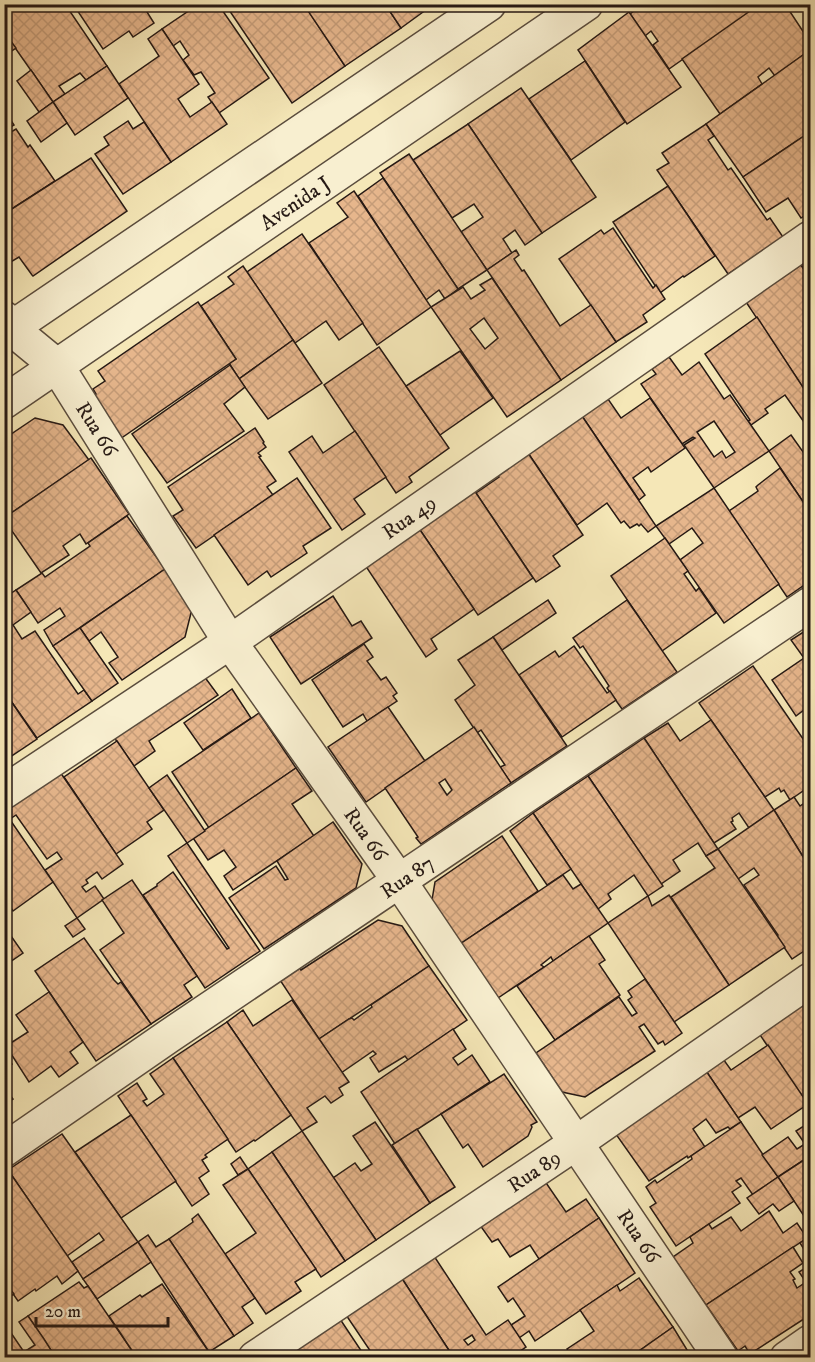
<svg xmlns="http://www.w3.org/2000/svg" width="815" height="1362" font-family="'IM FELL DW Pica',serif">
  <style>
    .building { fill: url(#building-cross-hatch); stroke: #261914; stroke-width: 1.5; fill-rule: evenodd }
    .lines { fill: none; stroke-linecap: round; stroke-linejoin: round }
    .minor-casing { stroke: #5a4c3d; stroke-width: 36 }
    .tertiary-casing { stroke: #5a4c3d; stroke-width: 36 }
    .minor { stroke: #f8efd0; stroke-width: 33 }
    .tertiary { stroke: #f8efd0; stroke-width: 33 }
    .labels { text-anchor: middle; stroke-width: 5; stroke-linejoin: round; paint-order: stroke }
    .street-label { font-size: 21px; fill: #261914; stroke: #f8efd0 }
  </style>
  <defs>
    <pattern id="building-cross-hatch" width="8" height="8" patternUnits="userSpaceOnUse" patternTransform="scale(1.5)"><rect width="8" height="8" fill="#e6b68c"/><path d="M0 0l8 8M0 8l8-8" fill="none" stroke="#c59c78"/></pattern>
  </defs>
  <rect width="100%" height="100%" fill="#f5e7b7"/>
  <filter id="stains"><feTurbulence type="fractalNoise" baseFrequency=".00333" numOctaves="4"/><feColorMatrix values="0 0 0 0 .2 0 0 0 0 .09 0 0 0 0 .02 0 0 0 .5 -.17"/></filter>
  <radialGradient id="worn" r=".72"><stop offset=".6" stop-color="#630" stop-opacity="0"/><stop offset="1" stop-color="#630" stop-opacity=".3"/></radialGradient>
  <!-- building -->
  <g class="building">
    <path d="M4 4H65L107 66 86 80 80 73 59 86 65 94 53 102 4 32Z"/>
    <path d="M73 4H142L154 23 133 37 129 31 103 49Z"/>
    <path d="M199 4H218L269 78 219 113 208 97 215 93 201 72 194 75 183 60 189 55 180 41 173 46 162 29Z"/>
    <path d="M225 4H304L345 66 292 103Z"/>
    <path d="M311 4H385L401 28 345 66 306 8Z"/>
    <path d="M385 4H434L401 28Z"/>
    <path d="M644 4H755L757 7 669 69 653 45 658 41 651 31 645 36 630 14Z"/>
    <path d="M760 4H785L810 42V50L775 76 769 68 758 77 762 84 720 114 682 59Z"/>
    <path d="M629 12 681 87 627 124 578 50Z"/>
    <path d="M162 29 199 84 178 99 190 117 212 102 227 124 171 162 119 84 159 56 148 39Z"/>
    <path d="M4 32 16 48 4 56Z"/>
    <path d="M810 50V132L743 177 706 124Z"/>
    <path d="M585 61 625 122 571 160 529 99Z"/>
    <path d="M107 66 128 98 75 135 53 102Z"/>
    <path d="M31 70 53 102 39 112 17 81Z"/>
    <path d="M521 88 596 197 542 233 468 124Z"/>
    <path d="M53 102 67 123 41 142 27 121Z"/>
    <path d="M4 110 14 125 4 131Z"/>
    <path d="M128 121 133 129 144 122 171 162 123 194 95 154 109 145 104 137Z"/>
    <path d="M468 124 542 233 525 245 515 230 503 239 512 253 487 270 461 232 483 217 474 204 452 218 413 160Z"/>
    <path d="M706 124 714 136 708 140 728 170 731 168 767 220 770 218 783 237 728 274 657 170 669 163 662 153Z"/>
    <path d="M16 129 28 147 30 145 55 181 4 214V136Z"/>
    <path d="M810 132V212L801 218 788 198 766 212 743 177Z"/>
    <path d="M409 154 487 270 458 289 380 173Z"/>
    <path d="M91 158 127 211 33 276 32 275 19 257 4 266V224L6 223 4 221V214Z"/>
    <path d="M383 178 458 289 445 299 439 290 426 300 358 196Z"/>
    <path d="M668 186 715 256 684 277 683 276 660 293 613 222Z"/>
    <path d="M354 191 431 307 377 345 309 243 348 217 337 203Z"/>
    <path d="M613 228 653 288 656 285 665 299 643 315 647 322 616 342 559 259 601 230 604 234Z"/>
    <path d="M302 234 363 323 339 340 326 321 295 343 247 272Z"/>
    <path d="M516 250 519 255 514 259 522 271 524 270 560 326 591 305 616 342 561 380 487 270Z"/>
    <path d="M810 259V279L801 265Z"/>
    <path d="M801 265 810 279V398L746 302Z"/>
    <path d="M243 266 293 340 239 379 229 363 236 359 201 306 234 284 228 277Z"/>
    <path d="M492 278 561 380 507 417 431 307 463 287 471 299 485 290 480 285ZM484 318 498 338 485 349 470 329Z"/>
    <path d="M198 302 236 359 120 439 91 397 96 394 93 389 105 381 98 371Z"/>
    <path d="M757 317 810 398V422L806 425 785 395 765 409 768 413 751 425 748 421 750 420 705 354Z"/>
    <path d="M293 340 322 383 268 419 239 379Z"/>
    <path d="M379 347 449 448 409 477 412 482 396 493 324 385Z"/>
    <path d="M460 351 493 398 440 435 406 386Z"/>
    <path d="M669 357 682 375 699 362 724 399 730 395 769 451 714 488 684 445 695 438 693 437 682 444 641 384 656 374 652 369ZM714 421 735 452 726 458 722 451 714 457 697 432Z"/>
    <path d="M230 365 245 387 224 404 244 431 167 483 132 434Z"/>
    <path d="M650 398 685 448 651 472 648 467 633 478 645 495 639 500 582 416 608 399 621 418Z"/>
    <path d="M582 416 656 526 648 532 641 524 639 526 637 524 630 528 624 521 621 523 607 503 577 525 528 453Z"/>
    <path d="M35 418 63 425 89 460 4 518V439Z"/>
    <path d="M255 428 264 442 263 443 266 447 258 453 261 456 259 457 276 481 267 487 273 495 196 548 173 516 183 510 168 487Z"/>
    <path d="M355 431 386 477 354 499 365 514 342 530 289 452 312 436 323 453Z"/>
    <path d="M791 435 803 452 810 446V512L769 451Z"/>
    <path d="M528 453 583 535 553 556 560 566 536 582 476 493 499 477 497 474Z"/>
    <path d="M91 458 129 514 86 544 80 534 63 546 69 555 41 573 10 528 4 532V518Z"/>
    <path d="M780 468 810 512V581L787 597 729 511 758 491 756 487 758 485Z"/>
    <path d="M297 478 331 528 303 546 307 553 271 577 267 571 248 585 214 535Z"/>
    <path d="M714 488 779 584 724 623 680 560 703 543 692 528 669 544 656 526Z"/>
    <path d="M474 490 533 578 478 615 418 527Z"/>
    <path d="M127 516 165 569 53 646 44 630 65 616 60 608 38 623 16 590 42 573 45 577 90 546 88 543Z"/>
    <path d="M418 527 474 609 431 639 437 649 426 657 365 565Z"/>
    <path d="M665 538 688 571 684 574 696 591 699 588 716 613 662 651 611 576Z"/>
    <path d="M165 569 192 609 185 637 122 680 109 663 118 657 101 632 89 641 80 628Z"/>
    <path d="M16 590 31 612 13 625 22 639 35 631 78 694 84 690 92 701 37 738 4 691V598Z"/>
    <path d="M333 596 352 626 361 621 372 638 301 684 270 637Z"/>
    <path d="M548 600 556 613 502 650 493 637Z"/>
    <path d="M627 600 677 672 622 709 607 688 609 686 583 646 580 648 573 638Z"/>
    <path d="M80 628 118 683 92 701 53 646Z"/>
    <path d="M808 629 810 633V711L808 707 796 716 772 680 804 658 791 640Z"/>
    <path d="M493 637 567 746 511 783 500 767 505 765 481 730 477 733 455 700 475 685 458 660Z"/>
    <path d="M364 644 373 657 367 661 381 680 386 677 397 693 393 696 397 701 367 721 363 714 343 727 312 680Z"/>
    <path d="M574 646 607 693 610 691 616 700 562 737 519 675 555 651 559 657Z"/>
    <path d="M753 666 810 749V786L790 800 784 790 781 792 779 788 765 797 699 703Z"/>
    <path d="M201 672 218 695 149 741 155 751 134 766 111 733Z"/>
    <path d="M232 689 251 718 203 750 184 723Z"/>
    <path d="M4 691 37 739 4 761Z"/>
    <path d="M388 707 425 761 366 802 328 747Z"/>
    <path d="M259 713 296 768 209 828 172 772Z"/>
    <path d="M711 720 774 810 749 828 739 813 732 818 733 821 731 822 736 829 714 843 644 738 668 723 680 741Z"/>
    <path d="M474 727 511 783 421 844 416 838 418 837 385 788ZM445 779 452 790 447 795 439 783Z"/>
    <path d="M810 737V749L805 741Z"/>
    <path d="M644 738 718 849 706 856 698 843 673 860 680 871 661 884 588 776Z"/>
    <path d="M117 741 164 810 147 822 152 829 116 854 64 777Z"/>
    <path d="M296 768 312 791 292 804 314 836 233 890 224 876 236 867 224 850 208 860 193 838Z"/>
    <path d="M58 769 123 864 102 879 97 872 86 880 88 883 82 887 86 892 95 886 104 899 77 918 45 870 62 859 57 852 47 859 16 815 10 819 4 811V805Z"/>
    <path d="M167 775 205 831 187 843 149 788Z"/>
    <path d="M588 776 663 886 648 896 634 875 608 894 611 899 598 909 533 813Z"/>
    <path d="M794 797 800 806 803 804 810 815V868L774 810Z"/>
    <path d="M774 810 810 868V947L792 959 777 937 778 935 744 885 759 875 754 868 738 879 718 849Z"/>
    <path d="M4 811 53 882 13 911 9 905 4 909Z"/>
    <path d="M533 813 571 869 547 885 510 831Z"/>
    <path d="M333 822 362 864 356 888 264 949 229 898 276 866 285 880 288 879 277 861Z"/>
    <path d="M502 836 538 891 459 945 431 906 435 882Z"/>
    <path d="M187 843 260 951 205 988 143 895 157 886V884L173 872 227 949 229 948 168 856Z"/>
    <path d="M718 849 785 947 729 985 671 897 715 868 706 856Z"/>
    <path d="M563 875 573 889 581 884 608 923 553 961 551 957 541 965 544 967 498 998 460 944Z"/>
    <path d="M132 880 197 976 184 985 192 997 151 1024 100 950 124 933 102 900Z"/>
    <path d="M669 895 729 985 674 1022 608 923 648 896 652 906Z"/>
    <path d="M77 918 85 929 73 937 65 926Z"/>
    <path d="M378 920 402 926 429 966 319 1039 280 980 300 967 301 970Z"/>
    <path d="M4 926 23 953 4 966Z"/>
    <path d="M589 936 605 960 599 964 620 995 555 1040 517 986Z"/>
    <path d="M84 938 114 980 118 984 121 982 151 1024 96 1061 35 971Z"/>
    <path d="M429 966 467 1020 408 1060 405 1056 379 1072 370 1058 376 1054 373 1051 341 1073 319 1039 349 1019 352 1018 354 1020 372 1007 371 1005Z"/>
    <path d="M645 979 682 1033 665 1045 663 1041 658 1044 644 1024 639 1027 655 1051 585 1097 562 1092 536 1053 619 997 632 1016 637 1013 628 1000 632 997 628 991Z"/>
    <path d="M49 992 83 1042 70 1052 78 1063 59 1077 51 1066 29 1082 6 1046 28 1032 16 1015Z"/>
    <path d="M810 997V1108L758 1032Z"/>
    <path d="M292 1000 349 1082 339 1088 343 1095 331 1103 325 1096 307 1108 317 1122 302 1131 227 1022 243 1010 253 1026Z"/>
    <path d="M227 1022 291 1115 255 1141 254 1140 236 1152 173 1058Z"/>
    <path d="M453 1029 466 1049 453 1058 458 1065 472 1055 490 1082 395 1144 361 1092Z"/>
    <path d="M768 1045 808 1104 771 1129 755 1107 738 1118 704 1068 721 1056 731 1070Z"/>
    <path d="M4 1054 12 1064 4 1069Z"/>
    <path d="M173 1058 228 1139 205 1155 207 1157 202 1160 209 1171 199 1178 209 1194 192 1206 118 1096 137 1083 147 1099 143 1101 147 1106 164 1094 150 1074Z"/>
    <path d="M704 1068 741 1122 730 1129 728 1127 716 1133 706 1119 693 1129 705 1147 688 1158 687 1156 649 1181 613 1130Z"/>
    <path d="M504 1074 537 1122 531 1125 532 1127 528 1136 483 1167 468 1144 463 1148 441 1114Z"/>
    <path d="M4 1087 13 1099 4 1105Z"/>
    <path d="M131 1115 176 1181 121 1218 75 1152Z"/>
    <path d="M375 1122 430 1203 376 1240 333 1178 355 1163 361 1171 372 1164 353 1136Z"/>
    <path d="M741 1122 778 1177 753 1195 741 1178 736 1181 741 1186 732 1192 740 1203 676 1246 650 1207 656 1203 646 1187 655 1180 657 1183 692 1159 691 1156Z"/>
    <path d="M810 1122V1156L778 1177 762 1155 788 1137 797 1149 805 1144 796 1131Z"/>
    <path d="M417 1129 455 1187 430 1203 392 1145Z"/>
    <path d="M302 1131 376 1240 345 1261 272 1152Z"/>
    <path d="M62 1134 138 1242 83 1279 72 1262 104 1240 99 1233 67 1256 8 1170Z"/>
    <path d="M272 1152 345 1261 321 1277 248 1169Z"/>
    <path d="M810 1156V1225L778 1177Z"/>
    <path d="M240 1157 248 1169 238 1175 231 1164Z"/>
    <path d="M248 1169 316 1269 295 1282 301 1291 266 1314 225 1254 256 1233 223 1185Z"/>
    <path d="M8 1170 78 1271 62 1284 57 1276 36 1291 35 1289 18 1301 4 1281V1173Z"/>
    <path d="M542 1177 566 1212 586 1199 599 1218 539 1259 530 1245 510 1257 498 1239 492 1242 477 1221Z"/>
    <path d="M778 1177 794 1201 779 1211 773 1204 759 1214 747 1198Z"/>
    <path d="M769 1211 783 1233 797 1223 807 1238 706 1305 673 1257 693 1243 690 1237 709 1224 712 1229 731 1217 741 1231Z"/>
    <path d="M198 1214 255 1298 242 1307 253 1323 234 1336 169 1239 193 1222 192 1219Z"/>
    <path d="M599 1218 635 1273 535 1341 529 1331 519 1338 511 1325 525 1316 513 1298 508 1302 498 1287Z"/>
    <path d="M148 1235 156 1247 169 1239 234 1336 209 1352 138 1242Z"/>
    <path d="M810 1236V1259L800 1243Z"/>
    <path d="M138 1242 151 1262 97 1299 83 1279Z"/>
    <path d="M793 1247 803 1263 790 1272 795 1279 793 1280 797 1288 806 1282 799 1272 810 1265V1315L750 1354 745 1346 738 1351 706 1305Z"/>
    <path d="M432 1253 486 1335 508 1320 526 1347 510 1358H454L399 1274ZM472 1335 475 1340 468 1345 464 1340Z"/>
    <path d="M399 1274 454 1358H375L344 1312Z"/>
    <path d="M639 1278 673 1327 629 1358H572L567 1349 594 1331 580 1310 617 1285 620 1291Z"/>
    <path d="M4 1281 14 1294 4 1300Z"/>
    <path d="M79 1282 84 1288 88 1286 137 1358H56L28 1316Z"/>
    <path d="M162 1284 209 1352 202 1358H137L109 1316 140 1295 142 1297Z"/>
    <path d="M28 1316 44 1339 56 1358H4V1332L9 1330 24 1352 35 1345 19 1322Z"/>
    <path d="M338 1316 366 1358H294L289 1349Z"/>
    <path d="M673 1327 692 1358H629Z"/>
  </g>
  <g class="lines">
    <defs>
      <g id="minor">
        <path d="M4 318 12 329 57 366 230 642 400 882 721 1358"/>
        <path d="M4 792 230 642 810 238"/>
        <path d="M4 1150 169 1036 810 604"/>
        <path d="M255 1358 576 1143 810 980"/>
        <path d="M787 1358 810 1342"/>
      </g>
      <g id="tertiary">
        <path d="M4 333 489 4"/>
        <path d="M4 402 586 4"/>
      </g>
    </defs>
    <!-- minor casing -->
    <use href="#minor" class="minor-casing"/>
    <!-- tertiary casing -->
    <use href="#tertiary" class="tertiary-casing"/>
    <!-- minor -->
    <use href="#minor" class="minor"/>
    <!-- tertiary -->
    <use href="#tertiary" class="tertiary"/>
  </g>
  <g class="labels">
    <!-- street labels -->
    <g class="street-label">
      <text transform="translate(295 203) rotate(-34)" y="7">Avenida J</text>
      <text transform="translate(97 429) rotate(58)" y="7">Rua 66</text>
      <text transform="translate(409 517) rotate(-35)" y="7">Rua 49</text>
      <text transform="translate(366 834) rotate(55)" y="7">Rua 66</text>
      <text transform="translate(407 877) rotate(-34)" y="7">Rua 87</text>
      <text transform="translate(534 1171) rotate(-34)" y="7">Rua 89</text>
      <text transform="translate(639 1236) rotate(56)" y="7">Rua 66</text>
    </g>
  </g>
  <!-- margin -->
  <rect width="815" height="1362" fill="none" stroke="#f5e7b7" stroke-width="24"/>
  <rect x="6" y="6" width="803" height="1350" fill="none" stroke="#261914" stroke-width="3"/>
  <rect x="12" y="12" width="791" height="1338" fill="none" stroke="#261914" stroke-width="1.5"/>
  <!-- scale -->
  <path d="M36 1317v9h132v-9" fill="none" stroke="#261914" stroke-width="3"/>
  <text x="45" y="1317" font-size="18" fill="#261914" stroke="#f8efd0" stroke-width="4.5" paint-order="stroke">20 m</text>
  <rect width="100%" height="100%" filter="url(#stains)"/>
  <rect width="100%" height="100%" fill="url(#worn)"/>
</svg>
